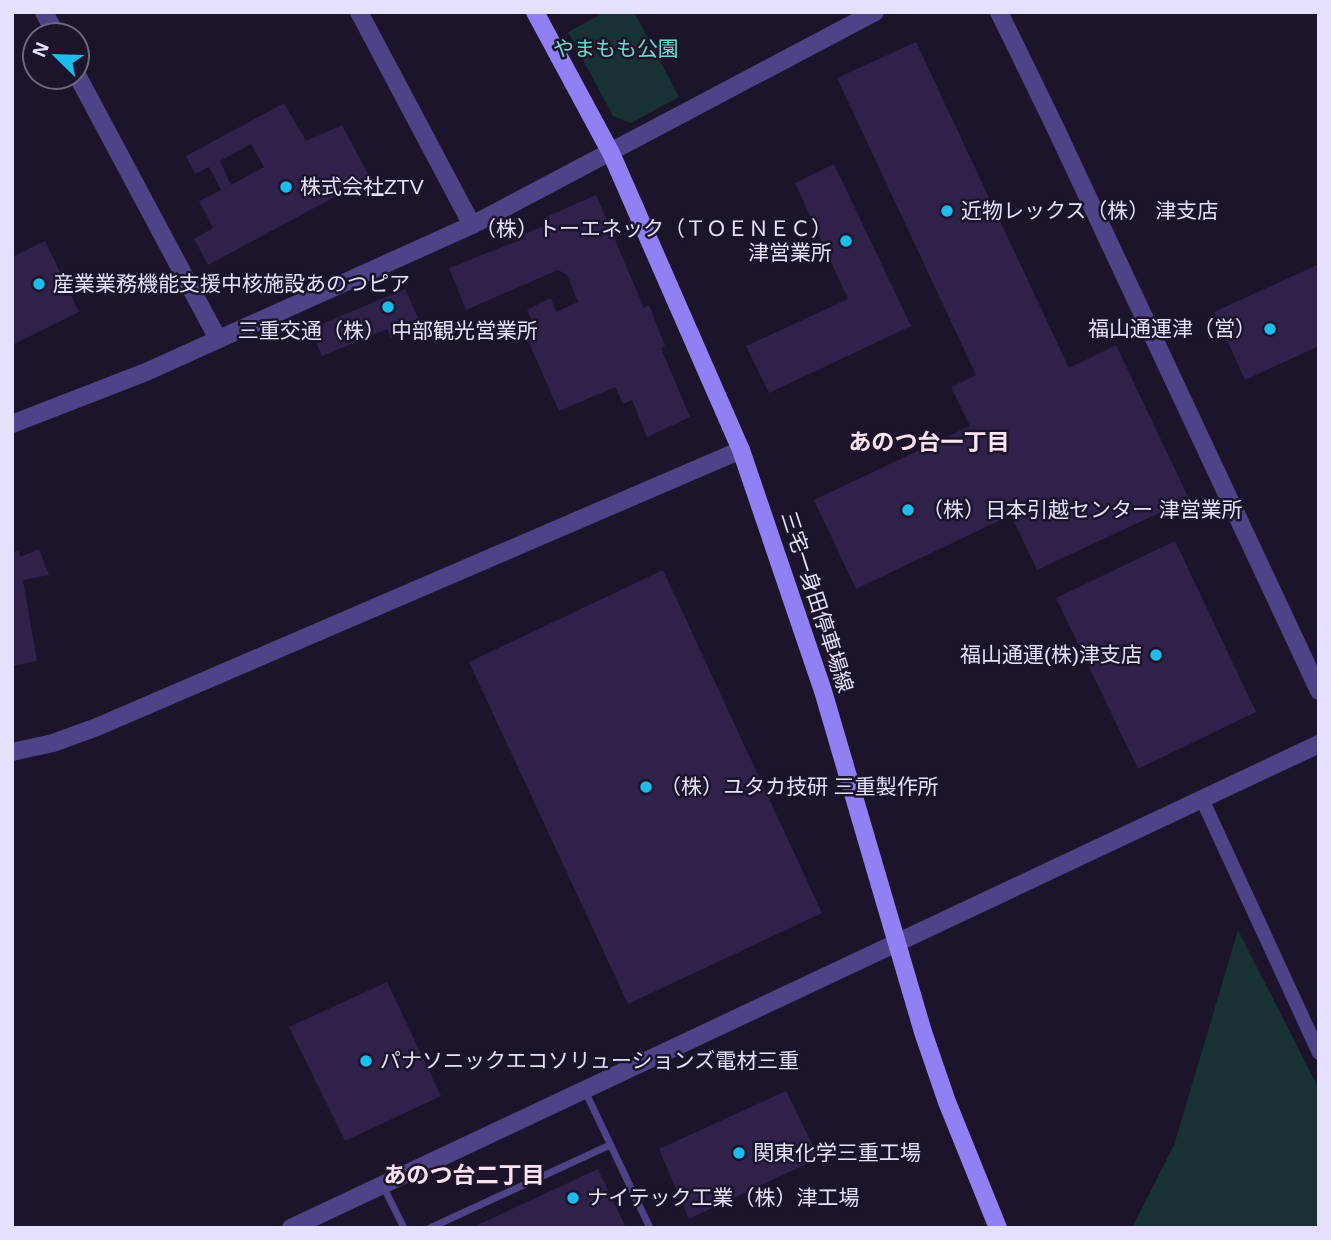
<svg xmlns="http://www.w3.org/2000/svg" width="1331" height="1240" font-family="Arial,'Noto Sans JP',sans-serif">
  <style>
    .green { fill: #173134 }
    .building { fill: #2f214a; fill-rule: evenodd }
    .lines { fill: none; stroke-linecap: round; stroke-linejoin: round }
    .service { stroke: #4e4386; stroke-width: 7 }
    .minor { stroke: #4e4386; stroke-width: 14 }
    .tertiary { stroke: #4e4386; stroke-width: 18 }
    .secondary { stroke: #917ff4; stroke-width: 18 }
    .poi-dot { fill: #1cbdec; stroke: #1b142b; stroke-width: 2.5 }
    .labels { text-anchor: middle; stroke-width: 5; stroke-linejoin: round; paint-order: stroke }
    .park-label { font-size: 21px; fill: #70d8cc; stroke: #1b142b }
    .poi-label { font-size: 21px; fill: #e7e0fc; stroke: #1b142b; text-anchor: start }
    .street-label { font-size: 21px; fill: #e7e0fc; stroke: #1b142b }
    .neighbourhood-label { font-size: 23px; font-weight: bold; fill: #fde2ef; stroke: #1b142b }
  </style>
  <rect width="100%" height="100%" fill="#1b142b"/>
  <!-- green -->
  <g class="green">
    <path d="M605 12H634L679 97 631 123 613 116 568 32Z"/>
    <path d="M1238 930 1319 1089V1228H1132L1174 1145Z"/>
  </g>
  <!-- building -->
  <g class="building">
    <path d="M916 42 1069 368 1116 345 1189 499 1037 570 1011 515 856 589 814 500 970 426 951 387 976 375 837 78Z"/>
    <path d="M284 103 306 141 342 125 370 178 208 265 194 239 213 228 199 201 221 190 209 167 195 174 186 156ZM251 144 264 167 231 185 220 161Z"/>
    <path d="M834 164 911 326 769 393 746 346 848 299 795 183Z"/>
    <path d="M596 195 644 308 649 305 665 346 661 348 690 417 647 437 632 400 623 404 615 387 559 411 522 327 533 323 527 310 540 303 551 298 556 312 578 302 567 275 558 270 466 310 449 268 525 238 524 234 549 224 546 217Z"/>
    <path d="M45 241 79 312 12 345V257Z"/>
    <path d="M1319 264V346L1245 380 1214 312Z"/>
    <path d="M405 289 421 324 391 338 387 329 322 356 310 329Z"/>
    <path d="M1175 541 1256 712 1138 769 1056 598Z"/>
    <path d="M39 549 49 575 23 580 37 661 12 666V552L19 551 20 557Z"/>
    <path d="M663 570 822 913 628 1004 469 662Z"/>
    <path d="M387 982 441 1096 345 1141 289 1027Z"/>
    <path d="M786 1091 819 1158 689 1219 659 1149Z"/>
    <path d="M598 1169 626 1228H471Z"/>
  </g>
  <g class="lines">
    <!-- service -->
    <g class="service">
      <path d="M585 1091 650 1228"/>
      <path d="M383 1186 404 1228"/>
      <path d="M430 1228 610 1145"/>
    </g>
    <!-- minor -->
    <path class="minor" d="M1202 799 1319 1053"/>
    <!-- tertiary -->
    <g class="tertiary">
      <path d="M44 12 56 35"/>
      <path d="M999 12 1055 127 1319 691"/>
      <path d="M77 75 218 339"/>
      <path d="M472 225 875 12"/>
      <path d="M12 424 146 372 472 225 359 12"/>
      <path d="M12 752 53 743 97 727 741 450"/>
      <path d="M291 1228 1319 744"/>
    </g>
    <!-- secondary -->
    <path class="secondary" d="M535 12 611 153 741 450 823 691 923 1032 947 1102 998 1228"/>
  </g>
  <!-- markers -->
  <g class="poi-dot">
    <circle cx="286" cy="187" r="7"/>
    <circle cx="947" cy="211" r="7"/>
    <circle cx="846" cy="241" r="7"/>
    <circle cx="39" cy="284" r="7"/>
    <circle cx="388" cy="307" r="7"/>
    <circle cx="1270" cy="329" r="7"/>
    <circle cx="908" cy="510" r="7"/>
    <circle cx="1156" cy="655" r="7"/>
    <circle cx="646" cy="787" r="7"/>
    <circle cx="366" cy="1061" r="7"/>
    <circle cx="739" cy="1153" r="7"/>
    <circle cx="573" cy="1198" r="7"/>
  </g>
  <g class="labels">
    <!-- park labels -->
    <g class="park-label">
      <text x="616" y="56">やまもも公園</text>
    </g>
    <!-- poi labels -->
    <g class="poi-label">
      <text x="300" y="194">株式会社ZTV</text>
      <text x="961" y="218">近物レックス（株） 津支店</text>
      <text x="832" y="236" text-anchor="end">（株）トーエネック（ＴＯＥＮＥＣ）<tspan x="832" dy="24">津営業所</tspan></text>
      <text x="53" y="291">産業業務機能支援中核施設あのつピア</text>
      <text x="1256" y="336" text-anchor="end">福山通運津（営）</text>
      <text x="388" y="338" text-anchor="middle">三重交通（株） 中部観光営業所</text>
      <text x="922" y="517">（株）日本引越センター 津営業所</text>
      <text x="1142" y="662" text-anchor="end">福山通運(株)津支店</text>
      <text x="660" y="794">（株）ユタカ技研 三重製作所</text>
      <text x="380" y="1068">パナソニックエコソリューションズ電材三重</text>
      <text x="753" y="1160">関東化学三重工場</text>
      <text x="587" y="1205">ナイテック工業（株）津工場</text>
    </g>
    <!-- street labels -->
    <g class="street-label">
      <text transform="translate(817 602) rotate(72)" y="7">三宅一身田停車場線</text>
    </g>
    <!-- neighbourhood labels -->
    <g class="neighbourhood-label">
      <text x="929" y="450">あのつ台一丁目</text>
      <text x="464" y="1183">あのつ台二丁目</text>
    </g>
  </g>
  <!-- border -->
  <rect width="1331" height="1240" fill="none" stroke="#e7e0fc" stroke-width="28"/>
  <!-- north arrow -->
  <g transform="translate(56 56) rotate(293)"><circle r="33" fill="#1b142b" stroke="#6d667f" stroke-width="2"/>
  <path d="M0-5L12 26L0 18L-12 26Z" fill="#1cbdec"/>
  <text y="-10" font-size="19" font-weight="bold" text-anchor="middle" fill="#e7e0fc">N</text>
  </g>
</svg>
